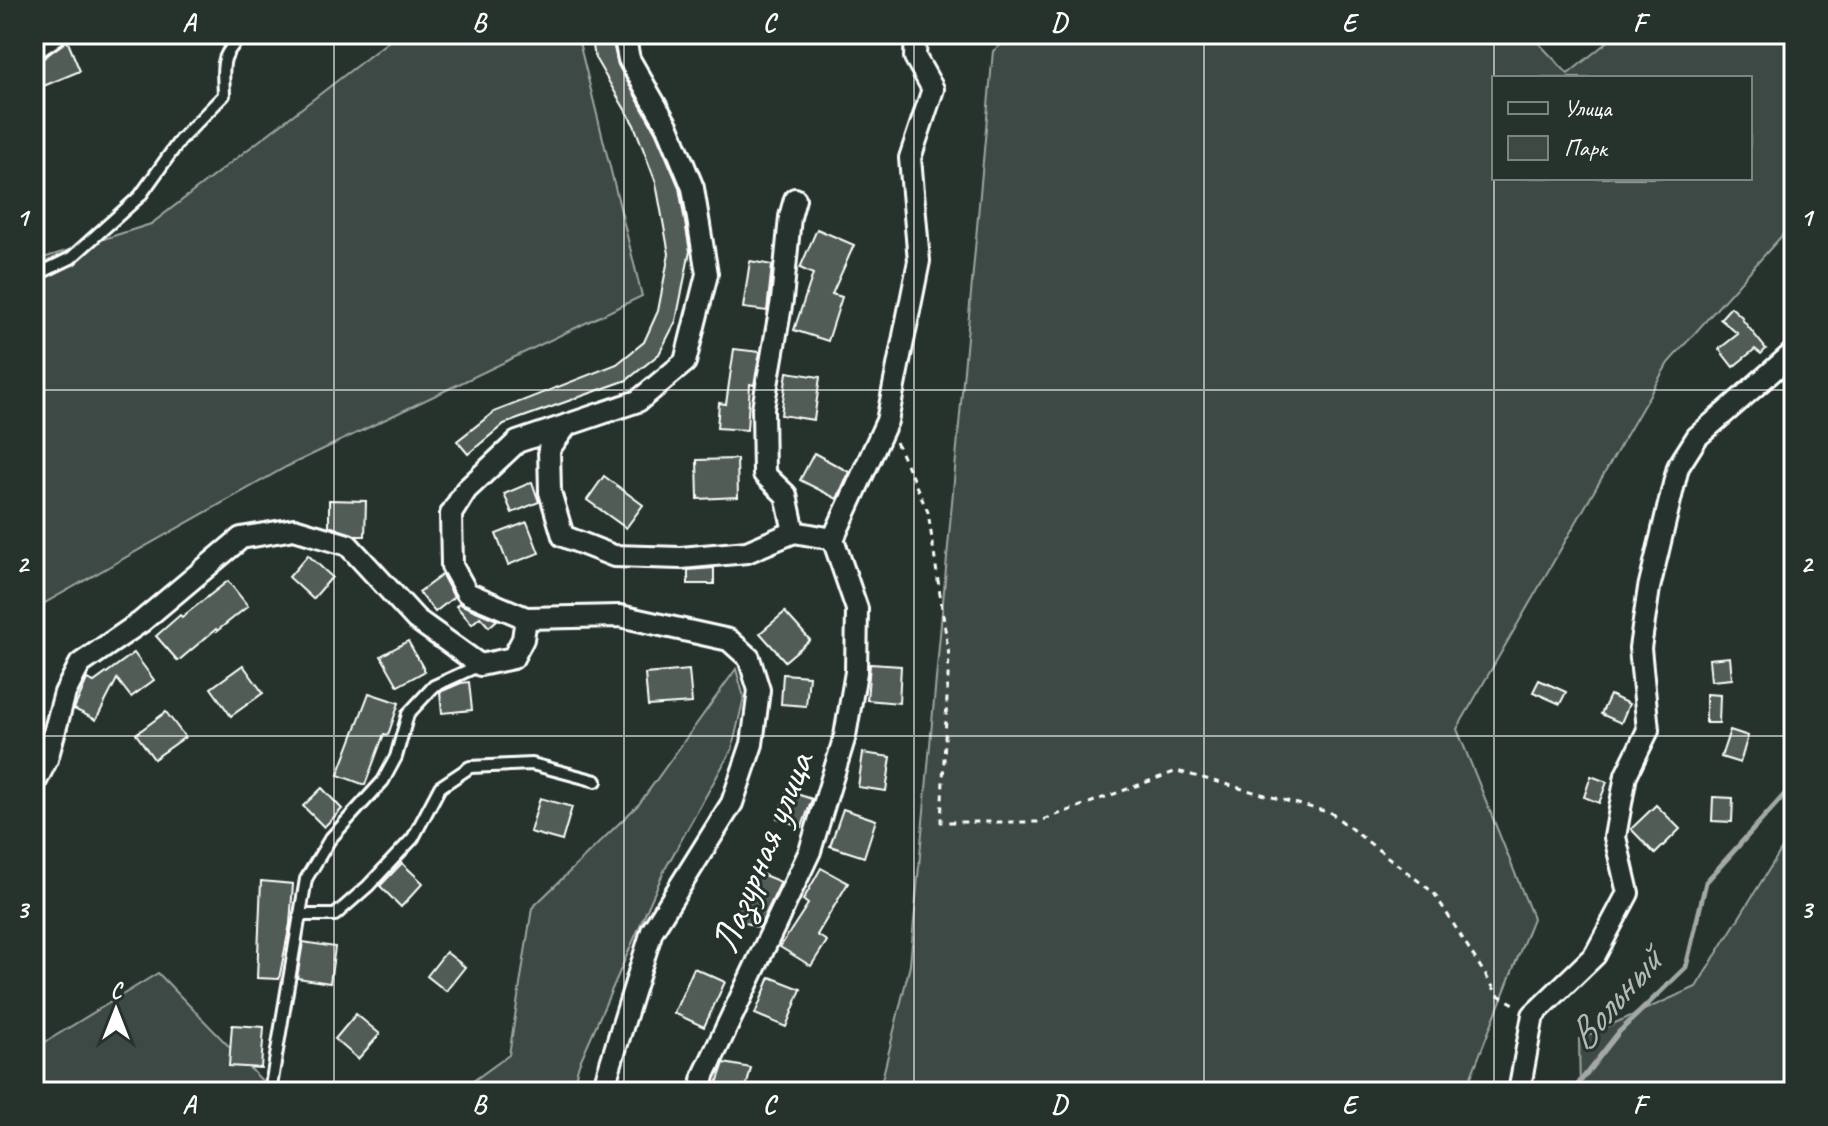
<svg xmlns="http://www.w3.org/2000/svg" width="1828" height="1126" font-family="Caveat,sans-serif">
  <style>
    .green { fill: #3e4944; stroke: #9ea4a2; stroke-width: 2; fill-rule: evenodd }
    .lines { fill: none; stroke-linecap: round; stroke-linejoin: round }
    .stream { stroke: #a4a9a7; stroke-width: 5 }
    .building { fill: #515c57; stroke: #fff; stroke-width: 2 }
    .service-casing { stroke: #fff; stroke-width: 16 }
    .minor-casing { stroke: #fff; stroke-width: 26 }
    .path { stroke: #fff; stroke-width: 3; stroke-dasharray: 6 6; stroke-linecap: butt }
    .service { stroke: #26332d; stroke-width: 10 }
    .minor { stroke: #26332d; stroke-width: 20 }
    .grid { fill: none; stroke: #fff; stroke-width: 2; stroke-opacity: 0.55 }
    .labels { text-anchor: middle; stroke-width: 6; stroke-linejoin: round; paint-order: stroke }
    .street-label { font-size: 40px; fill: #fff; stroke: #26332d }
    .water-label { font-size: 42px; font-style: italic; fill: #b3b8b6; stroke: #26332d }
    .neatline { fill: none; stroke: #fff; stroke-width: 3 }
    .grid-label { font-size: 26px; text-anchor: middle; font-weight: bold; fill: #fff }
  </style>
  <rect width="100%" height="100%" fill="#26332d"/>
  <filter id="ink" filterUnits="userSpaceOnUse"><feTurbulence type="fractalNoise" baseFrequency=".0125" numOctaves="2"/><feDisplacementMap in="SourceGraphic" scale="16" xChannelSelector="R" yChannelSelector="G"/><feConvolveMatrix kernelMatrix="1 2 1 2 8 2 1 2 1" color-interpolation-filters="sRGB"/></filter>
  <g filter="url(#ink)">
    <!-- green -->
    <g class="green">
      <path d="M398 34H577L642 296 286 467 34 609V261L151 224Z"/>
      <path d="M1015 34H1530L1568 74 1617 34H1794V222L1668 363 1457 729 1533 918 1465 1092H879L910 965 993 51ZM1494 78H1750V178H1494Z"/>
      <path d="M736 669 744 697 732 749 664 871 579 1064 571 1092H458L509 1055 532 908 639 804Z"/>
      <path d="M1794 829V1092H1580L1579 1039 1696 987Z"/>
      <path d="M158 973 273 1092H34V1049Z"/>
    </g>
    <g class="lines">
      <!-- stream -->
      <path class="stream" d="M1572 1092 1619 1032 1686 967 1706 882 1794 784"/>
    </g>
    <!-- building -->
    <g class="building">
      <path d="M591 34H611L618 65 656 133 679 187 690 251 676 321 659 354 627 380 504 424 468 454 457 441 494 412 617 364 644 342 658 311 669 254 656 183 634 125 595 58Z"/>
      <path d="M67 40 80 71 34 90V62L41 60Z"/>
      <path d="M817 229 854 245 832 294 842 297 828 341 794 330 813 274 800 268Z"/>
      <path d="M750 261 772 265 767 311 743 308Z"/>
      <path d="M1731 307 1743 318 1742 319 1766 349 1761 354 1755 349 1733 367 1719 349 1738 334 1720 319Z"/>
      <path d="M734 349 760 352 754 385 750 384 747 430 717 428 719 403 726 404Z"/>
      <path d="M787 372 820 377 814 420 781 415Z"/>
      <path d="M814 453 849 472 837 499 800 480Z"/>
      <path d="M737 459 738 497 698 499 697 460Z"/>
      <path d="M604 476 643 505 626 528 587 500Z"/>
      <path d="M532 482 539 502 512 513 504 494Z"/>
      <path d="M329 500 366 501 365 536H357L329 526Z"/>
      <path d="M527 522 539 553 508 565 496 534Z"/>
      <path d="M308 555 332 577 313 599 289 577Z"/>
      <path d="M714 568V584H688V570Z"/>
      <path d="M442 575 454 597 435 612 419 592Z"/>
      <path d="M228 581 248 606 217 631 216 629 178 661 156 636 180 615 182 617Z"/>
      <path d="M459 603 462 605 497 620 489 627 480 617 472 624 456 606Z"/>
      <path d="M785 612 810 640 785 661 760 633Z"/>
      <path d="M408 641 425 671 398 686 381 656Z"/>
      <path d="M134 653 154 680 131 697 117 679 96 720 74 709 87 679 94 682Z"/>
      <path d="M1730 657 1732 679 1711 681 1709 659Z"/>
      <path d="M870 664 901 666 899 703 867 700Z"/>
      <path d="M243 665 263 693 231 716 211 688Z"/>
      <path d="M689 670 692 703 648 706 645 674Z"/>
      <path d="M783 674 809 676 806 706 781 704Z"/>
      <path d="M1539 680 1566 692 1560 704 1533 692Z"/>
      <path d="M469 682 472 710 442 713 440 692 461 683Z"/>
      <path d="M369 693 399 703 388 735 384 734 365 785 338 775Z"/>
      <path d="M1706 694 1720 695 1719 723H1706Z"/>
      <path d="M1610 695 1629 704 1621 723 1601 714Z"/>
      <path d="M166 712 185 737 154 759 136 734Z"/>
      <path d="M1730 730 1748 736 1740 763 1721 757Z"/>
      <path d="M863 753 891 757 886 791 858 787Z"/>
      <path d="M1591 776 1607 782 1599 803 1584 797Z"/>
      <path d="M322 788 342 809 324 827 303 806Z"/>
      <path d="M787 791 812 799 802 827 777 818Z"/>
      <path d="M1713 797 1733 798 1732 822 1712 821Z"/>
      <path d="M540 798 572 807 562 841 530 832Z"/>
      <path d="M1656 805 1680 829 1655 854 1631 829Z"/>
      <path d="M843 809 876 820 864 857 830 846Z"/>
      <path d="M402 863 423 883 401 907 380 886Z"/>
      <path d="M821 868 848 883 817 935 827 941 811 966 780 947 808 904 803 900Z"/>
      <path d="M754 871 781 882 759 928 734 918Z"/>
      <path d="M261 881 293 884 290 924 279 979 257 978Z"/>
      <path d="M303 942 335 947 330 983 297 978Z"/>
      <path d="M446 952 465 967 446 991 427 976Z"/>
      <path d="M694 968 725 982 704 1027 674 1013Z"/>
      <path d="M770 977 801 989 786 1027 755 1014Z"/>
      <path d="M356 1014 380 1034 358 1059 335 1039Z"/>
      <path d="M232 1025 264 1027 261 1068 229 1066Z"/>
      <path d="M724 1063 751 1068 745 1092H714Z"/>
    </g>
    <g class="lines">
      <defs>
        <g id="service">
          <path d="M34 276 71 258 140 196 180 140 224 95C223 63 219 56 245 34"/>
          <path d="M300 915H335L368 886 413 838 440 787 470 767 532 764 596 781"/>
          <path d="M270 1092 306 879 330 839 383 781 396 757 408 714 434 686 480 665"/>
        </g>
        <g id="minor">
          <path d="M34 49 56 34"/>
          <path d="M567 425 549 449 550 492 563 536 614 556 681 558 747 552 794 532"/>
          <path d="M833 539 887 421 919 261 910 158 933 89 915 57 916 34"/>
          <path d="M526 618 620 616 729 640 749 658 759 690 752 744 732 803 652 931 602 1092"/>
          <path d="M34 785 47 759 65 693 80 664 141 622 241 538 294 529 348 545 416 619 480 665 513 658 523 639 526 618 467 593 452 566 451 514 466 490 517 442 638 401 685 362 707 274 693 188 668 127 629 59 624 34"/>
          <path d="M701 1092 704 1075 810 851 845 736 856 672 857 609 833 539 794 532 786 495 764 474 763 408 782 300 790 217 795 199"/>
          <path d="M1519 1092 1533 1015 1595 955 1628 893 1615 837 1626 775 1648 730 1640 648 1649 588 1678 467 1697 437 1794 352"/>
        </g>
      </defs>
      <!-- service casing -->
      <use href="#service" class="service-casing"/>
      <!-- minor casing -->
      <use href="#minor" class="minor-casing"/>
      <!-- path -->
      <path class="path" d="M896 442 928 512 949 656 941 822H1037L1177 771 1331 813 1434 893 1498 995 1516 1005"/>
      <!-- service -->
      <use href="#service" class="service"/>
      <!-- minor -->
      <use href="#minor" class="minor"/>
    </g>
  </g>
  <!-- grid -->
  <path class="grid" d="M334 34V1092M624 34V1092M914 34V1092M1204 34V1092M1494 34V78M1494 78V178M1494 178V1092M34 390H1794M34 736H1794"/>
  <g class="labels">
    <!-- street labels -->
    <g class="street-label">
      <text transform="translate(761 852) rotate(-68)" y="14">Лазурная улица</text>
    </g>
    <!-- water labels -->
    <g class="water-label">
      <text transform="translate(1613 998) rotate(-49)" y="15">Вольный</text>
    </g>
  </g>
  <!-- margin -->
  <rect width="1828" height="1126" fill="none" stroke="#26332d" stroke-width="88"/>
  <!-- legend -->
  <rect x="1492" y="76" width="260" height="104" fill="#26332d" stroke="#7d8581" stroke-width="2"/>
  <rect x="1508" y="102" width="40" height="12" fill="#26332d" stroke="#7d8581" stroke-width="2"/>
  <text x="1564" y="116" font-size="24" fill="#ffffff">Улица</text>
  <rect x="1508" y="136" width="40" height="24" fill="#3e4944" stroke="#7d8581" stroke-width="2"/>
  <text x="1564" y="156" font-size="24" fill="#ffffff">Парк</text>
  <!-- north arrow -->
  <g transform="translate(116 1010)" stroke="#26332d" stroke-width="6" paint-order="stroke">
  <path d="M0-6L14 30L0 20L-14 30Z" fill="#ffffff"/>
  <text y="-12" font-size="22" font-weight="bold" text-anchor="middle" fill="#ffffff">С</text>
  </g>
  <rect x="44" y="44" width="1740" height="1038" class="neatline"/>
  <g class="grid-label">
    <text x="189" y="31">A</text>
    <text x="479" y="31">B</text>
    <text x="769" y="31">C</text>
    <text x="1059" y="31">D</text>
    <text x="1349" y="31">E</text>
    <text x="1639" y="31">F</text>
    <text x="22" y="226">1</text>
    <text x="1806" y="226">1</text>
    <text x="22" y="572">2</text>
    <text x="1806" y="572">2</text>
    <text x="22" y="918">3</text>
    <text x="1806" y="918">3</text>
    <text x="189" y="1113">A</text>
    <text x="479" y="1113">B</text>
    <text x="769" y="1113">C</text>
    <text x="1059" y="1113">D</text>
    <text x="1349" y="1113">E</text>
    <text x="1639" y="1113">F</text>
  </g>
</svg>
